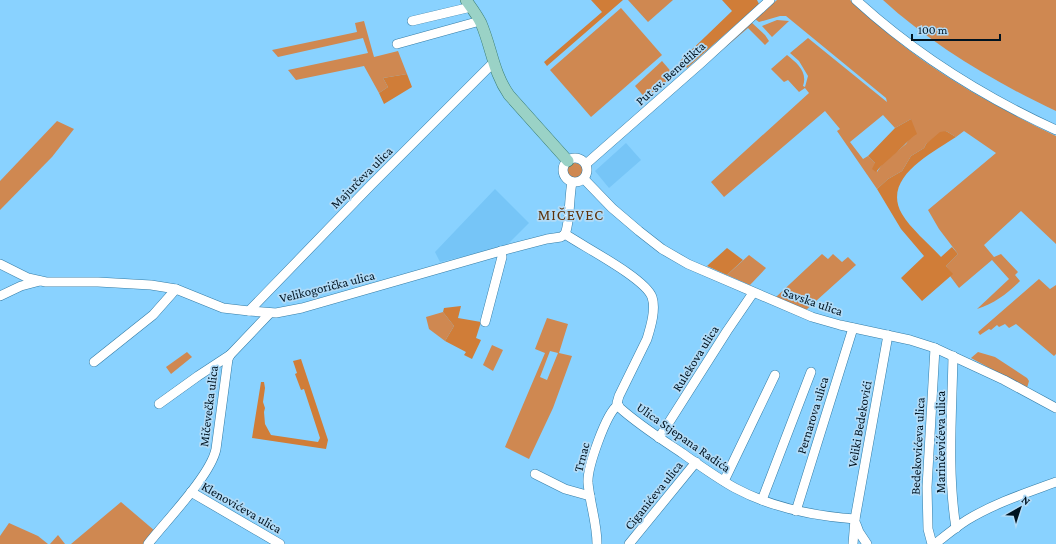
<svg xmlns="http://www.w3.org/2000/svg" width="1056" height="544" font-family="'Crimson Pro',serif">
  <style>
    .built { fill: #76c5f7 }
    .green { fill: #cf8851; fill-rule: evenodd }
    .forest { fill: #d07d38 }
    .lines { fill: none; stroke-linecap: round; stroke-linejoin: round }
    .minor-casing { stroke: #347da7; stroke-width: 10 }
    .major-casing { stroke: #387c73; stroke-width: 12 }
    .minor { stroke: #fff; stroke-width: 9 }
    .major { stroke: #9ad2c6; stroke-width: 11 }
    .labels { text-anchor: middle; stroke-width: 3.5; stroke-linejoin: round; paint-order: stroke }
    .street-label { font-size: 13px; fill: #001320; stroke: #b1dbf7 }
    .quarter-label { font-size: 15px; letter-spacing: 1px; fill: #5c3109; stroke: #b1dbf7 }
  </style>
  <rect width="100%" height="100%" fill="#89d2ff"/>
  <!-- built -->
  <g class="built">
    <path d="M626 143 641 160 609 188 595 171Z"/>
    <path d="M495 189 529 223 505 247 440 262 435 252Z"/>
  </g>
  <!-- green -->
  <g class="green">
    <path d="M628 0H673L648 22Z"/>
    <path d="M777 0H850C873 21 896 41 921 59 963 89 1009 113 1056 136V244L1021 211 984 245 994 257 1001 254 1018 272 1015 275 1020 281C1007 294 995 303 977 309L1009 279 992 260 959 288 950 276 952 274 946 266 958 254 939 229 928 210 996 153 964 131 956 137 946 131 926 144 924 148 911 156 902 171 888 179 877 189 837 131 840 129 825 111 724 197 711 182 809 93 805 88 799 92 788 80 784 82 771 69 787 55C797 63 808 72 803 86L805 87 808 76 799 61 790 53 808 38 887 102 886 98 786 16H780L759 22 755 19ZM883 115 895 128 911 119 910 138 906 144 883 163 877 172 875 163 868 156 863 159 850 142Z"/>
    <path d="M883 0H1056V111C996 83 932 45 883 0Z"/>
    <path d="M621 8 662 55 591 117 550 70Z"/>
    <path d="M777 20 789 21 772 37 762 26Z"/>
    <path d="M364 21 374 57 398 51 407 74 383 78 388 87 379 93 364 66 296 80 288 70 368 53 363 38 278 57 272 50 357 32 355 23Z"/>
    <path d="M751 22 765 35 769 41 765 45 748 28 693 75Z"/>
    <path d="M662 61 674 75 646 99 635 86Z"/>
    <path d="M57 121 74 129 52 157 0 210V181Z"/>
    <circle cx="575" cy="171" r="8"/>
    <path d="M822 254 828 259 833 254 842 262 848 257 856 265 806 310 776 297Z"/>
    <path d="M749 255 766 268 750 285 727 275Z"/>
    <path d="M1039 279 1050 289 1056 285V354L1054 356 1016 324 1009 328 1005 324 999 327 997 325 991 330 989 329 980 335 978 332Z"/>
    <path d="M443 312 454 326 445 341 429 329 426 317Z"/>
    <path d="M547 318 568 324 559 353 572 356 553 408 529 459 505 447 545 353 535 349ZM550 351 558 353 547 380 540 377Z"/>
    <path d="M492 345 503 350 493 371 483 365Z"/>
    <path d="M187 352 192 357 171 374 166 367Z"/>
    <path d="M978 352 995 357 1027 378 1029 381 1027 388 971 358Z"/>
    <path d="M121 502 155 531 145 544H71Z"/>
    <path d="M9 523 38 536 48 544H0V536Z"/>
    <path d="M58 535 65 544H50Z"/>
  </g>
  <!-- forest -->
  <g class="forest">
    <path d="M591 0H623L547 66 544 62 602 12Z"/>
    <path d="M722 0H757L759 4 687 68 680 61 732 11Z"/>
    <path d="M407 74 412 87 384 104 379 93 388 87 383 78Z"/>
    <path d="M911 119 917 134C910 138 906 144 900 149 892 157 883 163 876 172L872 169 875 163 868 156 895 128Z"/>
    <path d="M946 131 956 137C932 153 881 178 902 214 910 228 930 245 941 257L952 247 958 254 946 266 953 274 922 301 901 278 924 256 901 229 877 189 888 179 902 171 911 156 924 148 926 144 940 132Z"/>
    <path d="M727 248 743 260 727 275 707 266Z"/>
    <path d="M461 306 458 318 481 322 476 338 481 340 472 359 464 355 466 352 445 341 454 326 443 312 444 308Z"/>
    <path d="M301 359 328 440 326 449 252 438 261 382H264L265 388 263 402 265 408 264 412 265 424 271 435 318 442 320 438 304 389 301 390 295 374 297 373 293 361Z"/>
  </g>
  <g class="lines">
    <defs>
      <g id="minor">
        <path d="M856 0C915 54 984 97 1056 130"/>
        <path d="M412 21 471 7"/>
        <path d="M397 44 480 21"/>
        <circle cx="575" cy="170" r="12"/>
        <path d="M586 164 701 63 770 0"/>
        <path d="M584 179 612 208 639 231 662 249 688 264 812 317 840 325 910 340 935 348 1004 380 1056 408"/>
        <path d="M565 234C584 247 645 278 652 297 656 309 651 326 647 339L619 396 617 403 620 408C639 425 661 439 682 453 699 465 717 478 735 488 772 508 814 516 855 519"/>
        <path d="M565 234C570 223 569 197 572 182"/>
        <path d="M0 264 28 278 46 282H98L151 285 176 289 223 308 249 311 276 313 302 308 501 251 547 239 561 237 565 234"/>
        <path d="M0 296 21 286 40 281"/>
        <path d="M249 311 371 185 494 62"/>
        <path d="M485 322 502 257 501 251"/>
        <path d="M953 356C952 413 947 471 956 528"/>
        <path d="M94 362 153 315 176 289"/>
        <path d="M159 404 198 376 230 355"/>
        <path d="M659 438 727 331 753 293"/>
        <path d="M535 474 565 489 590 496"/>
        <path d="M724 481 775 375"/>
        <path d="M191 492 280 544"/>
        <path d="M762 500 811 372"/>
        <path d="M796 511 853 328"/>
        <path d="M856 524 859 532 867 544"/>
        <path d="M148 544C165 522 211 475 216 449L228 359 230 355 270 313"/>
        <path d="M597 544C597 523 590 504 588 483 587 468 606 413 618 405"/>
        <path d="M629 544 696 462"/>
        <path d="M853 544 855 519 888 335"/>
        <path d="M932 544 928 529 927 487 935 348"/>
        <path d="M935 544C945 536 956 527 967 520 995 503 1026 493 1056 482"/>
      </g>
      <path id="major" d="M466 0C471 7 477 15 481 23 492 49 493 72 509 95L568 161"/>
    </defs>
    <!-- minor casing -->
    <use href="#minor" class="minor-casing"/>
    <!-- major casing -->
    <use href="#major" class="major-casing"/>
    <!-- minor -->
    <use href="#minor" class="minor"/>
    <!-- major -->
    <use href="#major" class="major"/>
  </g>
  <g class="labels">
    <!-- street labels -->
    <g class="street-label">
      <text transform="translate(670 73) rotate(-42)" y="5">Put sv. Benedikta</text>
      <text transform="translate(361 177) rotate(-45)" y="5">Majurčeva ulica</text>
      <text transform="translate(327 286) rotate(-14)" y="5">Velikogorička ulica</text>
      <text transform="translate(813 301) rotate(19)" y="5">Savska ulica</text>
      <text transform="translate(695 358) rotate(-58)" y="5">Rulekova ulica</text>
      <text transform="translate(208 406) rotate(-83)" y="5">Mičevečka ulica</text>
      <text transform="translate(812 415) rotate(-73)" y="5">Pernarova ulica</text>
      <text transform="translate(859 424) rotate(-80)" y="5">Veliki Bedekovići</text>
      <text transform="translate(684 437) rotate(35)" y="5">Ulica Stjepana Radića</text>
      <text transform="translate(940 442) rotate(-90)" y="5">Marinčevićeva ulica</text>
      <text transform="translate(917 446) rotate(-87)" y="5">Bedekovićeva ulica</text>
      <text transform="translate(581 457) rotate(-75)" y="5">Trnac</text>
      <text transform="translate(653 495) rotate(-51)" y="5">Ciganićeva ulica</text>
      <text transform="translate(242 507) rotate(30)" y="5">Klenovićeva ulica</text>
    </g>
    <!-- quarter labels -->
    <g class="quarter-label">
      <text x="571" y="220">MIČEVEC</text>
    </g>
  </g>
  <!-- north arrow -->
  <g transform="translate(1020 508) rotate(39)" stroke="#b1dbf7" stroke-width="3" paint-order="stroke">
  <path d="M0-3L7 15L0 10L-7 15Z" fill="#001320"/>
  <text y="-6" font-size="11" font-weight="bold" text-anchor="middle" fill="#001320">N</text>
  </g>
  <!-- scale -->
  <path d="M912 34v6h88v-6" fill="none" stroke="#001320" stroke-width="2"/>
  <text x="918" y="34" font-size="12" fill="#001320" stroke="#b1dbf7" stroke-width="3" paint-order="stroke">100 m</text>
</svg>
